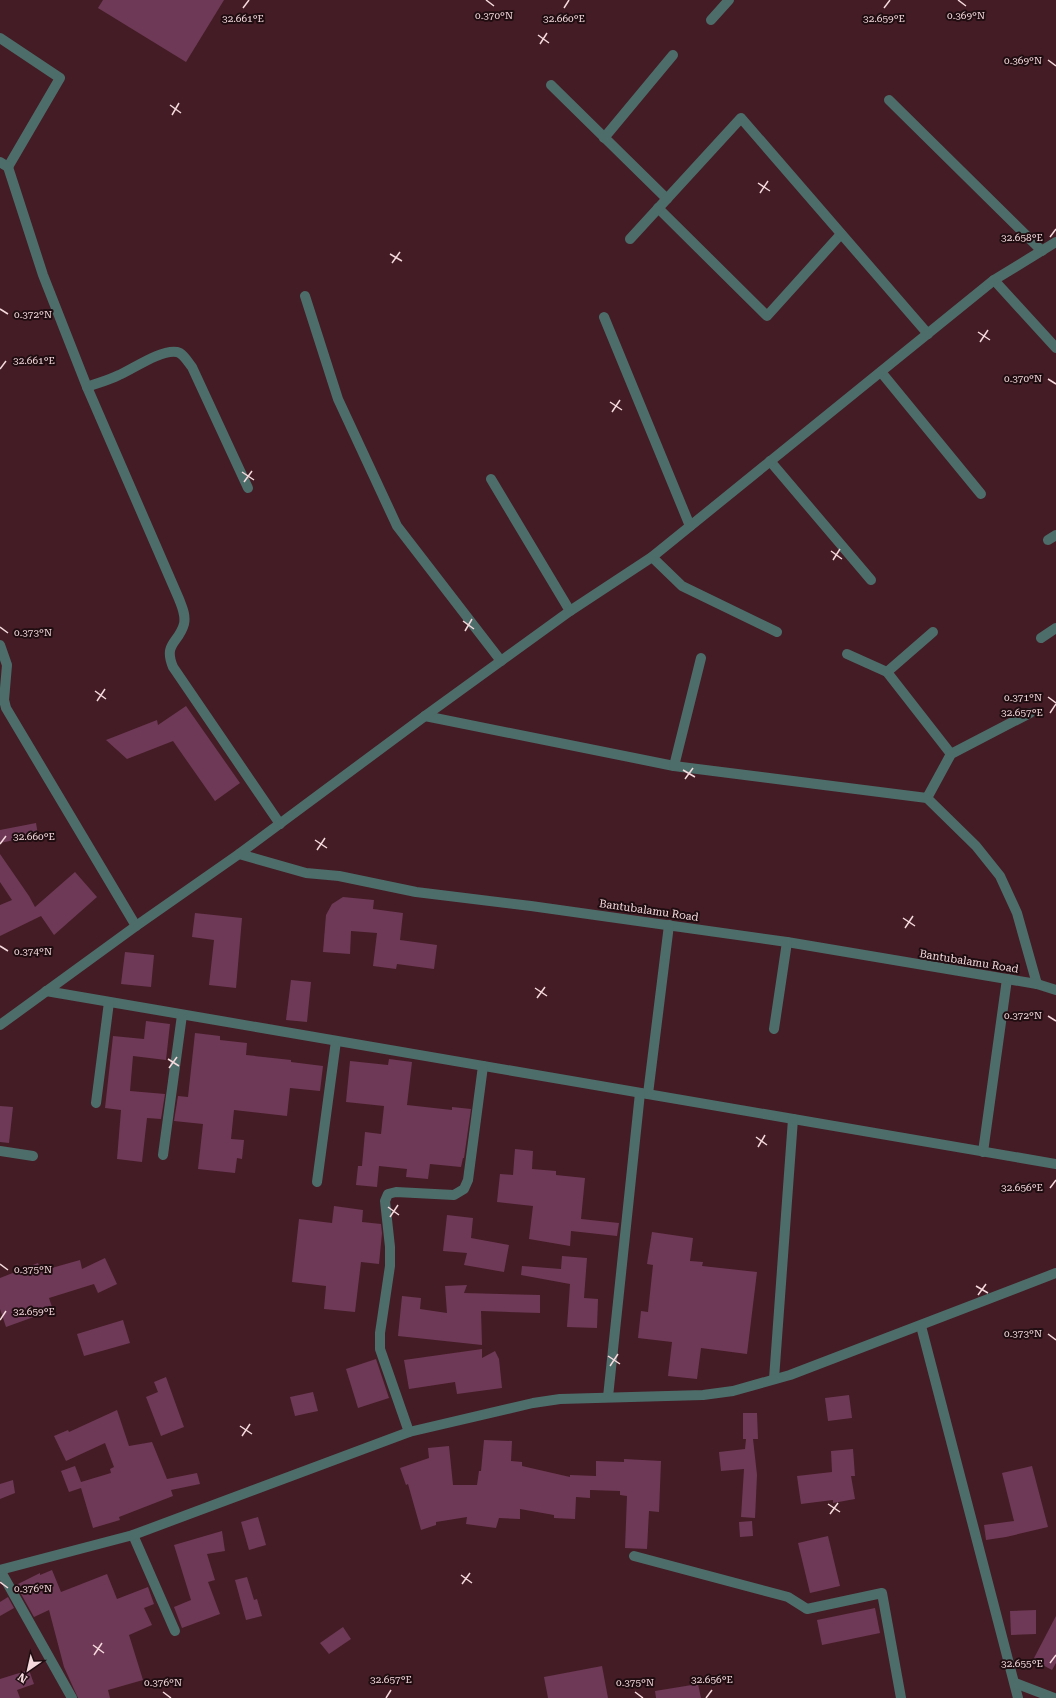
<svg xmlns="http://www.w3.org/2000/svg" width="1056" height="1698" font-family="'Roboto Serif',serif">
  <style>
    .building { fill: #6e3956 }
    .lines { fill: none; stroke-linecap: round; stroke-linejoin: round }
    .minor { stroke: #4d6d6a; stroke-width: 10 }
    .ticks { fill: none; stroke: #f5d9dd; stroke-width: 1.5 }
    .labels { text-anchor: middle; stroke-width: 4; stroke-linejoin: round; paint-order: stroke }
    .street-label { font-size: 11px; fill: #f5d9dd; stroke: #1f0d11 }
    .ticks-label { font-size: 10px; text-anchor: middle; fill: #f5d9dd; stroke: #1f0d11; stroke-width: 4; stroke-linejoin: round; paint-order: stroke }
  </style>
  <rect width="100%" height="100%" fill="#441c25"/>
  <!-- building -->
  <g class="building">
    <path d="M103 0H224L186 62 98 8Z"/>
    <path d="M186 706 240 783 215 801 173 741 127 759 106 740 157 720 158 725Z"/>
    <path d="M36 823 38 835 0 843V830Z"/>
    <path d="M0 854 29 896 35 907 75 872 97 897 54 935 41 916 0 936V905L12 900 0 882Z"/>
    <path d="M343 897 374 900 373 909 403 913 400 940 437 945 434 969 397 964 396 969 373 966 377 933 351 931 350 954 323 952 326 915 332 904Z"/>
    <path d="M195 913 242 918 236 988 209 985 214 940 192 937Z"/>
    <path d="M125 952 154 955 151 987 121 984Z"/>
    <path d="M291 980 311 982 307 1022 286 1020Z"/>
    <path d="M146 1021 170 1024 166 1060 133 1056 130 1091 165 1094 161 1119 147 1118 142 1162 117 1159 121 1110 105 1108 113 1036 144 1039Z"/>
    <path d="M195 1033 220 1036V1040L247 1043 246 1055 291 1060V1062L323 1066 320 1091 290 1088 287 1116 234 1110 231 1139 244 1140 242 1159 237 1158 235 1173 198 1169 203 1124 174 1121 178 1096 188 1097Z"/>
    <path d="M389 1059 412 1062 407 1105 452 1110V1107L471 1109 464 1158H463L461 1167 430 1164 428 1179 406 1177 407 1169 379 1166 377 1187 356 1185 358 1166H362L365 1132 381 1134 384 1106 346 1102 350 1061 388 1065Z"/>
    <path d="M0 1106 13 1107 9 1143 0 1142Z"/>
    <path d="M515 1149 533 1151 532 1169 556 1171V1175L585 1178 581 1219 619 1223 617 1236 571 1231 570 1246 529 1239 533 1206 497 1202 500 1174 513 1175Z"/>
    <path d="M334 1206 363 1210 362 1222 381 1224 382 1233 379 1264 361 1262 355 1312 324 1309 326 1286 292 1282 299 1219 332 1223Z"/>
    <path d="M447 1215 473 1218 471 1238 509 1245 504 1272 464 1265 467 1253 443 1251Z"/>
    <path d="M652 1232 693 1238 690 1261 703 1262 702 1266 757 1272 747 1354 701 1348 697 1379 668 1376 672 1342 638 1338 641 1311 648 1312 653 1265 647 1264Z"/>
    <path d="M562 1256 587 1258 584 1298 598 1299 597 1328 567 1327 570 1284 521 1275 522 1266 561 1269Z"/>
    <path d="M105 1258 117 1284 98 1293 94 1284 49 1298 53 1310 6 1327 0 1309V1278L38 1263 41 1271 80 1260 82 1269Z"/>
    <path d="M467 1285 464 1293 540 1295V1313L481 1311 482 1345 398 1336 402 1296 421 1298 420 1309 447 1313 445 1286Z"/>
    <path d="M123 1320 130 1343 84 1356 77 1334Z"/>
    <path d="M482 1349V1358L495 1351 499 1359 502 1388 457 1394 455 1382 409 1389 404 1360Z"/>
    <path d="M376 1359 389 1398 358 1408 346 1369Z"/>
    <path d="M166 1377 184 1427 161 1436 146 1397 158 1392 154 1382Z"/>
    <path d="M313 1392 318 1411 295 1416 290 1397Z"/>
    <path d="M849 1395 852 1418 828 1421 825 1398Z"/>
    <path d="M117 1410 129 1446 152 1442 167 1479 197 1473 200 1484 171 1490 173 1496 119 1517 120 1520 93 1528 81 1488 69 1492 61 1471 75 1466 81 1482 111 1473 110 1469 114 1467 105 1443 66 1461 54 1436 68 1430 69 1432Z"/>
    <path d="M743 1413H757L758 1439H753L757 1475 755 1518 741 1517 744 1469 721 1471 719 1452 745 1449 746 1439H743Z"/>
    <path d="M484 1440 512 1441 511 1461 522 1462V1466L570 1477V1475L596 1476V1461L624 1462V1459L661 1461 659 1512 649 1511 647 1549 625 1548 627 1496 620 1495V1491L590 1490V1498L576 1497 575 1519 554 1518V1515L520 1509V1519L499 1518 496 1528 466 1524 467 1517 436 1522V1525L421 1530 408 1484 406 1485 400 1468 429 1458 428 1448 449 1446 453 1485H477L479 1471H481Z"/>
    <path d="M853 1449 855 1476H851L855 1499 833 1503V1500L801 1504 797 1476 832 1472 831 1451Z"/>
    <path d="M1032 1466 1048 1527 1006 1537 986 1540 984 1525 1014 1521 1002 1473Z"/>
    <path d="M13 1480 15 1493 0 1499V1484Z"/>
    <path d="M258 1517 266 1545 249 1550 241 1522Z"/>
    <path d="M752 1521 753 1536 740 1537 739 1522Z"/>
    <path d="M222 1531 225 1551 207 1554 215 1580 208 1582 220 1614 182 1628 174 1607 191 1600 174 1545Z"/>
    <path d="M828 1536 840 1586 810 1593 798 1543Z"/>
    <path d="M52 1570 61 1592 107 1574 117 1599 148 1587 154 1604 144 1608 152 1625 129 1635 143 1680 108 1690 110 1698H78L64 1667 49 1610 34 1617 16 1585 40 1573V1575Z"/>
    <path d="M247 1577 254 1600 257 1599 262 1616 246 1620 235 1580Z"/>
    <path d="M8 1597 14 1608 0 1616V1602Z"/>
    <path d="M875 1608 880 1633 822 1645 817 1620Z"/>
    <path d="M1036 1610V1634L1011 1635 1010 1611Z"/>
    <path d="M1056 1616V1663L1052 1670 1033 1660Z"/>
    <path d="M343 1627 351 1639 329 1654 320 1643Z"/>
    <path d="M602 1666 608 1698H548L544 1677Z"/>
    <path d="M29 1670 34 1684 17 1690 20 1698H0V1679Z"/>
    <path d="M698 1684 701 1698H656L655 1691Z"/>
  </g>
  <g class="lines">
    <!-- minor -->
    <g class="minor">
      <path d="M711 20 729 0"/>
      <path d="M0 38 60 78 8 167"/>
      <path d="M551 85 667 199"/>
      <path d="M889 100 1042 251"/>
      <path d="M604 138 673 55"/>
      <path d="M0 162 8 167 43 275 87 387 179 599C182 607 186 615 184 624 179 643 163 643 173 667L280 824"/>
      <path d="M658 208 767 316 841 234"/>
      <path d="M630 239 741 118 928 334"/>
      <path d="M994 280 1056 348"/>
      <path d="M305 296 338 399 397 526 501 661"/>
      <path d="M604 317 690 526"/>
      <path d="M881 372 981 494"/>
      <path d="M87 387C98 383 109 380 119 375 133 369 161 349 177 352 183 353 188 362 192 367L248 488"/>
      <path d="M770 461 871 580"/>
      <path d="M491 479 570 611"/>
      <path d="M1048 540 1056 535"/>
      <path d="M652 557 682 586 777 632"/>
      <path d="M1041 638 1056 628"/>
      <path d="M0 645 7 665 4 700 6 708 136 926"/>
      <path d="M847 654 887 672 951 754"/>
      <path d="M887 672 933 632"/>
      <path d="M425 716 674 766 927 798 976 846 1000 876 1017 913 1037 984"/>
      <path d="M674 766 701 658"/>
      <path d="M927 798 951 754 1030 713"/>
      <path d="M239 854 306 873 339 876 416 892 531 906 787 942 1037 984 1056 990"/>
      <path d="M46 991 1056 1164"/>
      <path d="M0 1025 136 926 239 854 425 716 570 611 652 557 994 280 1056 242"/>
      <path d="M774 1029 787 942"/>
      <path d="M648 1094 669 925"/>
      <path d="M96 1103 109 1002"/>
      <path d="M0 1151 33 1156"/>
      <path d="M983 1152 1007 979"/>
      <path d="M163 1155 182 1015"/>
      <path d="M317 1182 336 1041"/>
      <path d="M921 1326 1018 1698"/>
      <path d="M774 1379 793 1119"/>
      <path d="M608 1397 640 1093"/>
      <path d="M409 1432 380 1349V1333L390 1266V1247L385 1201 388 1194 396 1192 454 1195 464 1189 468 1180 483 1066"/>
      <path d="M133 1535 175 1631"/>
      <path d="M634 1556 788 1597 807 1609 882 1593 901 1698"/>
      <path d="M0 1570 133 1535 409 1432 533 1403 560 1399 703 1395 733 1391 790 1375 1056 1273"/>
      <path d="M0 1570 72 1698"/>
      <path d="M1015 1683 1054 1698"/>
    </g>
  </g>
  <!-- ticks -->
  <path class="ticks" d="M486 0 494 6M958 0 966 6M243 8 249 0M564 8 569 0M884 8 890 0M538 35 549 43M540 44 547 33M1048 60 1056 66M170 105 181 113M172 115 179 103M758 183 770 191M760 193 768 181M1050 237 1056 229M390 254 402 261M392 263 400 252M0 309 8 314M978 332 990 340M980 342 988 330M0 369 6 361M1048 379 1056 384M610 402 622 410M612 412 620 400M242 472 254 480M244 482 252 471M831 551 842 559M833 560 840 549M463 621 474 629M0 627 8 633M465 631 472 619M95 691 106 699M1048 697 1056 703M97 701 105 689M1050 713 1056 704M683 770 695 777M685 779 693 768M315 840 327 848M0 844 6 836M317 850 325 838M903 918 915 926M905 928 913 916M0 946 8 951M535 988 547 996M537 998 545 987M1048 1016 1056 1021M168 1059 179 1066M169 1068 177 1057M756 1137 767 1145M758 1147 765 1135M1050 1188 1056 1180M388 1207 399 1215M390 1217 398 1205M0 1264 8 1270M976 1286 988 1293M978 1295 986 1284M0 1320 6 1311M1048 1334 1056 1340M608 1356 620 1364M610 1366 618 1354M240 1426 252 1434M242 1436 250 1424M828 1504 840 1512M830 1514 838 1503M461 1575 472 1583M0 1582 8 1588M462 1584 470 1573M93 1645 104 1653M94 1655 102 1643M1050 1663 1056 1655M163 1692 171 1698M635 1692 643 1698M386 1698 391 1690M706 1698 712 1690"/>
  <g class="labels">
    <!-- street labels -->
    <g class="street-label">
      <text transform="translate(649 910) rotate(8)" y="4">Bantubalamu Road</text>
      <text transform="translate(969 961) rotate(9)" y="4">Bantubalamu Road</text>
    </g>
  </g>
  <g class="ticks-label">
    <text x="494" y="19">0.370°N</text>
    <text x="966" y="19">0.369°N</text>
    <text x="243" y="22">32.661°E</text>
    <text x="564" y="22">32.660°E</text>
    <text x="884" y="22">32.659°E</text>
    <text x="1023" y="64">0.369°N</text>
    <text x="1022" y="241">32.658°E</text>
    <text x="33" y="318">0.372°N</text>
    <text x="34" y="364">32.661°E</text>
    <text x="1023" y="382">0.370°N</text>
    <text x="33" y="636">0.373°N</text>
    <text x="1023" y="701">0.371°N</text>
    <text x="1022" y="716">32.657°E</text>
    <text x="34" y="840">32.660°E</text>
    <text x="33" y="955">0.374°N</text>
    <text x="1023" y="1019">0.372°N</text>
    <text x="1022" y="1191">32.656°E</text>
    <text x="33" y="1273">0.375°N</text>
    <text x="34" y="1315">32.659°E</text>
    <text x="1023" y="1337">0.373°N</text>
    <text x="33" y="1592">0.376°N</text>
    <text x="1022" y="1667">32.655°E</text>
    <text x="391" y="1683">32.657°E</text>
    <text x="712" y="1683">32.656°E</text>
    <text x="163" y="1686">0.376°N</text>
    <text x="635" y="1686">0.375°N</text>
  </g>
  <!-- north arrow -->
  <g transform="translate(28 1670) rotate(214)" stroke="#1f0d11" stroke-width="3" paint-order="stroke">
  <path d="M0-3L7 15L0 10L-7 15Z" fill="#f5d9dd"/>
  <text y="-6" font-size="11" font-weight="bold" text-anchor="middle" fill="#f5d9dd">N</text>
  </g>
</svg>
